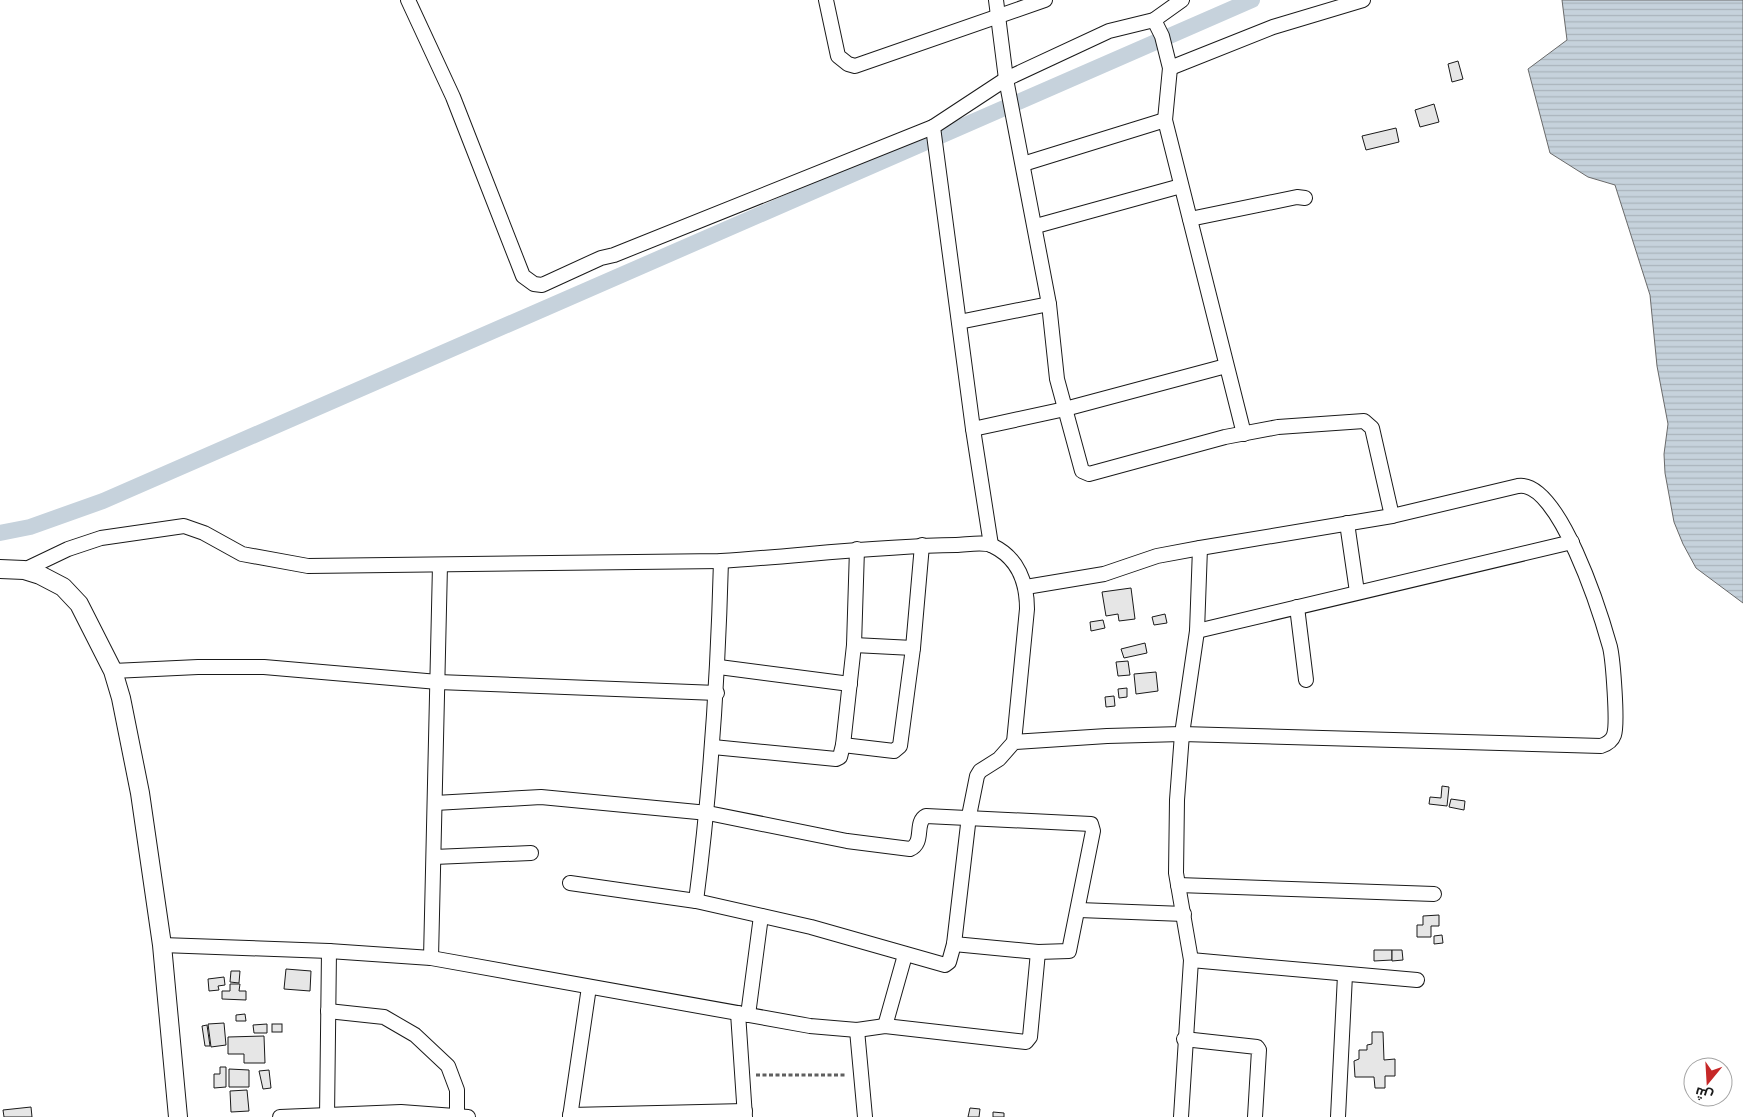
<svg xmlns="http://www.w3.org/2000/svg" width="1743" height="1117" font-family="'Golos Text',Cairo,sans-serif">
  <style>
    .water { fill: url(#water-rules); stroke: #6a6a6a }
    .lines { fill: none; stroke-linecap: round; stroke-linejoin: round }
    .canal { stroke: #c6d2dc; stroke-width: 16 }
    .building { fill: #e6e6e6; stroke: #1a1a1a }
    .minor-casing { stroke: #1a1a1a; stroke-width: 16 }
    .tertiary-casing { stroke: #1a1a1a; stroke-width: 20 }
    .path { stroke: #5f5f5f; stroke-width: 3; stroke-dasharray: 4 2.5; stroke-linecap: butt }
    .minor { stroke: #fff; stroke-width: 14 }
    .tertiary { stroke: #fff; stroke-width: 18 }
  </style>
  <defs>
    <pattern id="water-rules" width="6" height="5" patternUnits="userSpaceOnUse" patternTransform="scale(1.25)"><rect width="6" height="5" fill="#c6d2dc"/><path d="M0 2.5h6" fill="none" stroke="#aab4bc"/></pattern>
  </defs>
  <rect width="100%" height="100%" fill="#fff"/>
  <!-- water -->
  <path class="water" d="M1562 0H1743V603L1696 568 1683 544 1674 522 1665 473 1664 454 1668 424 1657 366 1650 295 1615 185 1588 177 1550 153 1528 69 1567 40Z"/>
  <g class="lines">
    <!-- canal -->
    <path class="canal" d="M0 533 30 527 103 501 1252 0"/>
  </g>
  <!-- building -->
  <g class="building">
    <path d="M1458 61 1463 79 1452 82 1448 64Z"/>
    <path d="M1434 104 1439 122 1420 127 1415 110Z"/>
    <path d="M1396 128 1399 142 1366 150 1362 136Z"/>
    <path d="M1131 588 1135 619 1119 621 1118 614 1106 616 1102 592Z"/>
    <path d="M1165 614 1167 623 1154 625 1152 617Z"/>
    <path d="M1103 620 1105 628 1091 631 1090 622Z"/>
    <path d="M1145 643 1147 653 1124 658 1121 649Z"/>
    <path d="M1128 661 1130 675 1118 676 1116 662Z"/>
    <path d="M1156 672 1158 691 1136 694 1134 674Z"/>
    <path d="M1127 688V697L1119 698 1118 689Z"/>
    <path d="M1114 696 1115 706 1106 707 1105 697Z"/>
    <path d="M1442 786 1449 787 1447 806 1429 804 1430 797 1441 798Z"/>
    <path d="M1451 799 1465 801 1464 810 1449 807Z"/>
    <path d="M1439 915V926H1431V937H1417V925H1423V916Z"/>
    <path d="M1442 935 1443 943 1434 944V936Z"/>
    <path d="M1374 950H1392V960L1374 961Z"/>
    <path d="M1392 950H1402L1403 960 1392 961Z"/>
    <path d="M286 969 311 971 310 991 284 989Z"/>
    <path d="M231 971H240L239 983 230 982Z"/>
    <path d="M224 977 225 985 218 986 219 990 209 991 208 979Z"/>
    <path d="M230 984H240L239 991H246V1000L222 999V991H230Z"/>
    <path d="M245 1014 246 1021H236V1015Z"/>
    <path d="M224 1023 226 1045 211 1047 208 1024Z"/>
    <path d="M267 1024V1033H254L253 1025Z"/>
    <rect x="272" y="1024" width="10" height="8"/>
    <path d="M207 1025 210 1046H205L202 1026Z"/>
    <path d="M1372 1032H1383L1384 1060 1395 1059V1076H1385V1088H1375L1374 1077H1355L1354 1061 1359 1059V1050H1367V1045L1372 1044Z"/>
    <path d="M264 1036 265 1063H244V1054H228V1037Z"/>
    <path d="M220 1067H226V1087L214 1088V1074H220Z"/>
    <path d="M229 1069 249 1070V1087H229Z"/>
    <path d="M269 1070 271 1088 263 1089 259 1071Z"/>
    <path d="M247 1090 249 1111 231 1112 230 1091Z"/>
    <path d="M31 1107 32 1117H4L3 1110Z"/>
    <path d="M970 1108 980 1109 979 1117H968Z"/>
    <path d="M993 1112 1004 1113V1117H993Z"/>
  </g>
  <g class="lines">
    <defs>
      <g id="minor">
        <path d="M408 0 453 97 523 276 534 284 542 285 601 258 614 255 933 127"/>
        <path d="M826 0 838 56 848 64 855 66 1045 0"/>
        <path d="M996 0 1006 79 1049 304 1057 379 1082 471 1089 474 1225 437 1278 427 1364 421 1372 428 1392 516"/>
        <path d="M1154 20 1162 36 1170 68 1165 120 1244 434"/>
        <path d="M1170 68 1273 27 1363 0"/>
        <path d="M1023 164 1165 120"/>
        <path d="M1190 219 1297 197 1305 198"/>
        <path d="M1036 226 1181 186"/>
        <path d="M959 322 1049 304"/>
        <path d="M973 429 1065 409 1226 366"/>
        <path d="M1347 523 1357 592"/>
        <path d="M991 545 973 429 933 127 1006 79 1109 31 1154 20 1182 0"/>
        <path d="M24 570 68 549 101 538 184 526 204 533 242 554 308 566 721 561C799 556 877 546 956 545 966 545 984 541 993 546 1018 558 1027 583 1027 609L1014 742"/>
        <path d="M1297 607 1306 680"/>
        <path d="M1197 631 1572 542"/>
        <path d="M854 645 913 648"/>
        <path d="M719 667 850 684"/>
        <path d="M113 671 198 667H264L438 682 717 693"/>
        <path d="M843 745 894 751 900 746 913 648 922 545"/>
        <path d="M713 747 836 759 840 757 843 745 854 645 857 549"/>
        <path d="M435 803 541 797 708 813 847 841 910 849C925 843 914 822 926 816L1091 824 1093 831 1069 951 1038 952 954 944"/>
        <path d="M434 857 531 853"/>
        <path d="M570 883 696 901 811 927 945 965 949 962 954 944 969 816 977 776 980 771 999 759 1014 742 1107 736 1182 734 1601 746C1607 744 1612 741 1614 735 1618 724 1613 660 1610 647 1601 615 1559 479 1518 486L1392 516 1200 548 1157 556 1104 574 1026 587"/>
        <path d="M1178 885 1434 894"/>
        <path d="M696 901C711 787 718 675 721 561"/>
        <path d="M1079 910 1184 914"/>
        <path d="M162 945 329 951 431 958 810 1026 857 1030 885 1026 1026 1042 1030 1037 1038 952"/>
        <path d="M431 958 440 565"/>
        <path d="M1191 960 1417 980"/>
        <path d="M328 1011 384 1017 415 1035 448 1066 457 1090V1116"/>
        <path d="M738 1013 745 1117"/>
        <path d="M748 1015 761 916"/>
        <path d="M885 1026 905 955"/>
        <path d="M857 1030 865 1117"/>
        <path d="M1184 1039 1257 1047 1259 1050 1255 1117"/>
        <path d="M570 1115 745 1111"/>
        <path d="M280 1117 401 1112 468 1117"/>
        <path d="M327 1117 329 951"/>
        <path d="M570 1117 589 987"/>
        <path d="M1181 1117 1191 960 1176 873 1177 800 1182 734 1197 631 1200 548"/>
        <path d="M1338 1117 1345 975"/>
      </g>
      <path id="tertiary" d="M0 569 24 570 40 575 63 587 79 604 113 671 121 698 140 793 162 945 178 1117"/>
    </defs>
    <!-- minor casing -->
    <use href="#minor" class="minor-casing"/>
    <!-- tertiary casing -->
    <use href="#tertiary" class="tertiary-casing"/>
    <!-- path -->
    <path class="path" d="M756 1075H847"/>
    <!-- minor -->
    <use href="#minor" class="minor"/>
    <!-- tertiary -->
    <use href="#tertiary" class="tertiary"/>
  </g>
  <!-- north arrow -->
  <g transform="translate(1708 1082) rotate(198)"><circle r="24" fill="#ffffff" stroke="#a3a3a3"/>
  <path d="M0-4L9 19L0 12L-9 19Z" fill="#c62828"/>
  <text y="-8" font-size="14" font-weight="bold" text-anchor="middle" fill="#1a1a1a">ش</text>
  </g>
</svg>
